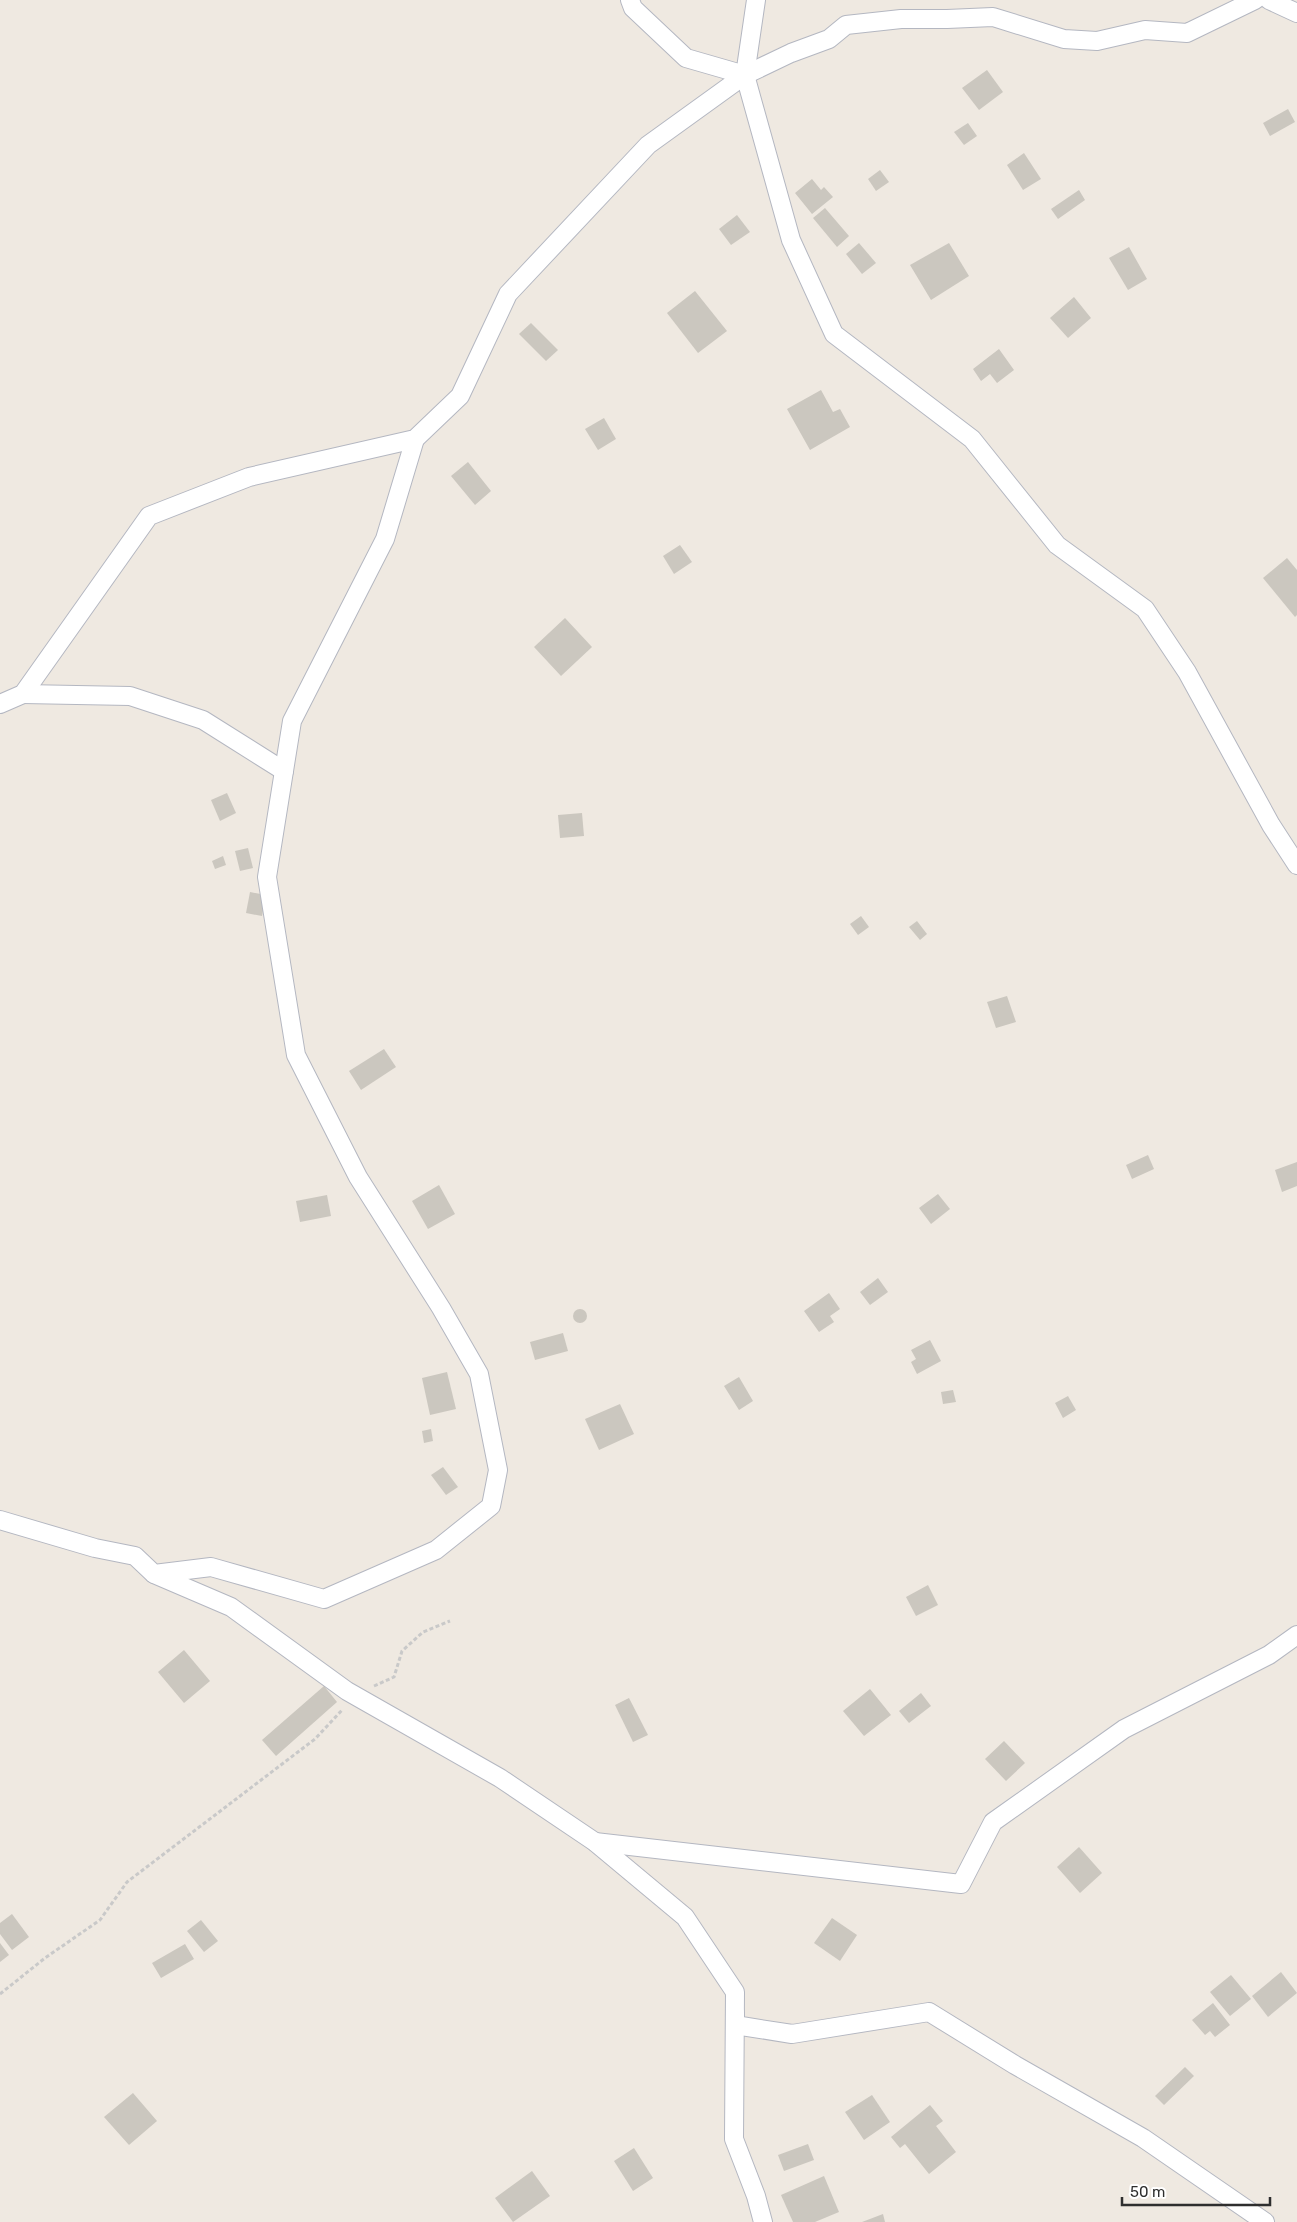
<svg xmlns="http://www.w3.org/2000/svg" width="1297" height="2222" font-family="Rubik,sans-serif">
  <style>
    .building { fill: #cbc7bf }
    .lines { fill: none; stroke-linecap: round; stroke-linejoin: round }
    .minor-casing { stroke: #b4b7c1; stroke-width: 20 }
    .path { stroke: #c9c9c9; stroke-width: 3; stroke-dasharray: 4 2.5; stroke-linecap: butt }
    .minor { stroke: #fff; stroke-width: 18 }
  </style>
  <rect width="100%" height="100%" fill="#efe9e1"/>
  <!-- building -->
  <g class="building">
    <path d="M987 70 1003 92 979 110 962 88Z"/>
    <path d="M1288 109 1295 122 1270 136 1263 123Z"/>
    <path d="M968 123 977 136 964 145 954 132Z"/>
    <path d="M1024 153 1041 179 1023 190 1007 165Z"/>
    <path d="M880 170 889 182 876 191 868 179Z"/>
    <path d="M812 179 821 190 824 187 833 197 812 214 795 193Z"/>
    <path d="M1079 190 1085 200 1058 219 1051 209Z"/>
    <path d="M825 208 849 236 837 247 813 218Z"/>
    <path d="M737 215 750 232 731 245 719 229Z"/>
    <path d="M859 243 876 263 862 274 846 254Z"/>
    <path d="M949 243 969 276 931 300 910 265Z"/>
    <path d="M1129 247 1147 279 1128 290 1109 258Z"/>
    <path d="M695 291 727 331 698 353 667 313Z"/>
    <path d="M1074 297 1091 318 1068 338 1050 318Z"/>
    <path d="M531 323 558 350 546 361 519 334Z"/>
    <path d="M999 349 1014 370 997 383 990 374 981 381 973 369Z"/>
    <path d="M821 390 833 412 840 409 850 427 810 450 787 409Z"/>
    <path d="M604 418 616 439 598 450 585 429Z"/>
    <path d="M468 462 491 491 475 505 451 476Z"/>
    <path d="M680 545 692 562 674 574 663 556Z"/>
    <path d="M1287 558 1297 570V615L1295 617 1263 578Z"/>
    <path d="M565 618 592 647 561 676 534 647Z"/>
    <path d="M227 793 236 813 220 821 211 800Z"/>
    <path d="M582 813 584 836 560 838 558 815Z"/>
    <path d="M248 848 253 868 240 871 235 851Z"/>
    <path d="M223 856 226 865 215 869 212 861Z"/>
    <path d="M250 892 266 895 262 916 246 913Z"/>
    <path d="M861 916 869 927 858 935 850 924Z"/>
    <path d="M917 921 927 934 920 940 909 927Z"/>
    <path d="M1007 996 1016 1022 996 1028 987 1002Z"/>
    <path d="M384 1049 396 1067 361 1090 349 1071Z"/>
    <path d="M1148 1155 1154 1169 1132 1179 1126 1165Z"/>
    <path d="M1297 1162V1186L1282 1192 1275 1170Z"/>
    <path d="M439 1185 455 1214 428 1229 412 1201Z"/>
    <path d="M938 1194 950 1209 931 1224 919 1208Z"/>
    <path d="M327 1195 331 1216 300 1222 296 1201Z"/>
    <path d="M878 1278 888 1292 870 1305 860 1292Z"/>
    <path d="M829 1293 840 1309 830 1316 834 1322 819 1332 804 1311Z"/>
    <circle cx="580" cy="1316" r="7"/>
    <path d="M563 1333 568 1351 535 1360 530 1342Z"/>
    <path d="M930 1340 941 1361 917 1374 911 1362 916 1359 911 1350Z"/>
    <path d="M447 1372 456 1409 430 1415 422 1378Z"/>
    <path d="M739 1377 753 1401 739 1410 724 1386Z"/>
    <path d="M953 1390 956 1402 943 1404 941 1392Z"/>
    <path d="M1068 1396 1076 1410 1063 1418 1055 1403Z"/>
    <path d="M620 1404 634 1434 599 1450 585 1419Z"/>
    <path d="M431 1429 433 1441 424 1443 422 1431Z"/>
    <path d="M443 1467 458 1487 446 1495 431 1475Z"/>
    <path d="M928 1585 938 1605 916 1616 906 1597Z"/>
    <path d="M184 1650 210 1681 184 1703 158 1672Z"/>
    <path d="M324 1686 337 1702 276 1756 262 1740Z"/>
    <path d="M870 1689 891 1715 864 1736 843 1711Z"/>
    <path d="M921 1693 931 1706 909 1723 899 1711Z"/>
    <path d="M629 1698 648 1735 633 1742 615 1705Z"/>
    <path d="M1004 1741 1025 1763 1006 1781 985 1759Z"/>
    <path d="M1079 1847 1102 1873 1080 1893 1057 1867Z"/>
    <path d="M12 1914 29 1937 12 1950 0 1934V1923Z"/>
    <path d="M832 1918 857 1935 840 1961 814 1943Z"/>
    <path d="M201 1920 218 1941 204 1952 187 1931Z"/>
    <path d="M0 1943 9 1955 0 1962Z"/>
    <path d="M185 1944 194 1959 161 1978 152 1963Z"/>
    <path d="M1281 1972 1297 1993 1268 2017 1252 1996Z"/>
    <path d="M1231 1975 1251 1999 1230 2016 1210 1992Z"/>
    <path d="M1213 2003 1230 2025 1215 2037 1210 2031 1205 2035 1192 2020Z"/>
    <path d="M1185 2067 1194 2076 1164 2105 1155 2096Z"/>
    <path d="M133 2093 157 2121 129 2145 104 2117Z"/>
    <path d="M872 2095 890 2122 864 2140 845 2112Z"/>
    <path d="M930 2105 943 2121 936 2126 956 2152 929 2174 905 2144 900 2148 891 2137Z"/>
    <path d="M808 2144 814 2160 784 2171 778 2155Z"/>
    <path d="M634 2148 653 2178 633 2191 614 2161Z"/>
    <path d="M532 2171 550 2196 513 2222 495 2198Z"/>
    <path d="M824 2176 839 2212 815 2222H793L781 2195Z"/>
    <path d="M883 2214 885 2222H862Z"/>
  </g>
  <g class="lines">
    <defs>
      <g id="minor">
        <path d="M756 0 745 75 791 240 834 334 972 439 1057 545 1145 609 1187 672 1271 825 1297 865"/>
        <path d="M1269 0 1297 13"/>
        <path d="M745 75 791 53 829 39 846 25 901 19H947L993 17 1064 39 1097 41 1145 30 1187 33 1255 0"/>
        <path d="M23 694 130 696 203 720 284 771"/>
        <path d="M0 704 23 694 149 516 249 477 415 439 460 396 508 294 648 145 745 75 686 58 633 8 630 0"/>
        <path d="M0 1520 95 1548 135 1556 154 1574 211 1567 324 1599 436 1550 491 1506 498 1470 479 1374 441 1308 358 1177 296 1055 267 877 292 721 385 539 415 439"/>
        <path d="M154 1574 231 1607 347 1691 500 1778 595 1842 685 1917 735 1992 734 2139 756 2196 763 2222"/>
        <path d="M595 1842 961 1884 993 1822 1124 1729 1269 1655 1297 1635"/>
        <path d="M735 2013V2025L792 2034 929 2012 1015 2065 1143 2138 1265 2222"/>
      </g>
    </defs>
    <!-- minor casing -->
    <use href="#minor" class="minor-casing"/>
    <!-- path -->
    <g class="path">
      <path d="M374 1686 394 1677 402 1651 423 1632 450 1621"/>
      <path d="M0 1994 45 1958 100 1920 127 1882 315 1739 343 1709"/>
    </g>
    <!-- minor -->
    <use href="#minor" class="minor"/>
  </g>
  <!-- scale -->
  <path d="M1122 2197v8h148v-8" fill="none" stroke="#2e2e2e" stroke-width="2.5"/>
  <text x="1130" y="2197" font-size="15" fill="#2e2e2e" stroke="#ffffff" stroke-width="4" paint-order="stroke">50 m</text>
</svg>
